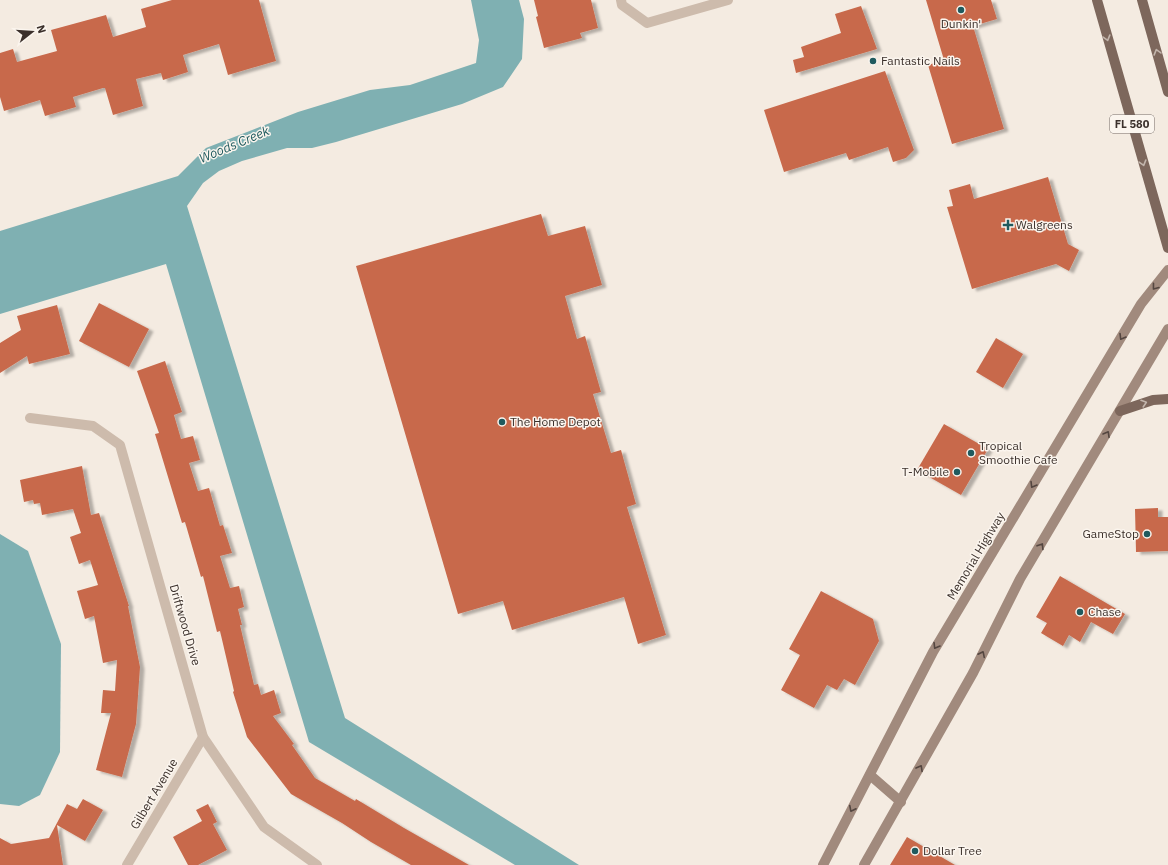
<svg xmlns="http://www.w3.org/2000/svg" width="1168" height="865" font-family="'IBM Plex Sans',sans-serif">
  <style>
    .water { fill: #7fb0b2 }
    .building { fill: #c8694b; filter: url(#shadow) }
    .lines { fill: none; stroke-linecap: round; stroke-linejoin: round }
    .minor { stroke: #cdbbac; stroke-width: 10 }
    .secondary { stroke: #a18a7d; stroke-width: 10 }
    .primary { stroke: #7d675c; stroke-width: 10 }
    .oneway { stroke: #c2b5ac }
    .oneway2 { stroke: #544640 }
    .poi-dot { fill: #1f5a5e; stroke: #fbf5ee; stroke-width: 1.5 }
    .labels { text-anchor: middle; stroke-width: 3; stroke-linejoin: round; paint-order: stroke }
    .shield { fill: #fbf5ee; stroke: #756b66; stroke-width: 1 }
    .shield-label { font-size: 11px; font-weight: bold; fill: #3b302b }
    .poi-label { font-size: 12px; fill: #3b302b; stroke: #fbf5ee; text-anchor: start }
    .street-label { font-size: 12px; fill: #3b302b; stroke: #fbf5ee }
    .water-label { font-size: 13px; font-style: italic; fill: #1f5a5e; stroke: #fbf5ee }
  </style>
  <defs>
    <filter id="shadow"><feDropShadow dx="4.5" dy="2.5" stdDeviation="1" flood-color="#0004"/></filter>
  </defs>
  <rect width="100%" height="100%" fill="#f4ebe1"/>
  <!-- water -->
  <g class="water">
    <path d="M471 0H519L524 19 522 59 503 87 462 104 336 142 312 148H287L242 161 219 171 203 183 187 206 345 718 579 865H515L309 742 166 264 0 314V231L178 176 206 148 298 112 370 90 410 85 476 63 479 40Z"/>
    <path d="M0 534 28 551 61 644 60 752 40 795 19 806 0 804Z"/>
  </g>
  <!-- building -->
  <g class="building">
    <path d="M172 0H259L276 61 228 75 219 44 183 55 188 72 163 80 161 73 136 79 143 106 113 115 105 88H103L73 97 76 107 45 116 40 100 4 111 0 97V53L13 49 17 62 57 51 51 30 106 15 113 37 146 27 141 9Z"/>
    <path d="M534 0H591L598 28 580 33 582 38 544 48 536 17 538 16Z"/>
    <path d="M926 0H991L997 19 973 26 1004 129 952 144 928 65 944 60Z"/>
    <path d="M861 6 877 49 796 73 793 60 804 57 801 47 841 33 835 14Z"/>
    <path d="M885 71 914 150 906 158 893 162 888 147 849 160 846 153 784 172 764 110Z"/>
    <path d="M1048 177 1068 244 1079 250 1069 271 1056 264 972 289 947 207 953 206 949 190 970 184 974 199Z"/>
    <path d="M541 214 548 236 585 226 602 285 565 296 577 339 585 336 601 392 593 394 611 453 621 450 636 504 627 507 666 635 638 644 624 597 512 630 503 601 458 614 356 266Z"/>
    <path d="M99 303 149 329 129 367 79 341Z"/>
    <path d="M57 305 70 354 29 364 27 356 0 373V343L21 330 17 316Z"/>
    <path d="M996 338 1023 354 1003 388 976 372Z"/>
    <path d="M165 361 182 412 174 415 181 439 193 436 200 460 189 463 198 491 209 488 220 526 223 525 232 553 220 556 230 588 239 586 244 607 238 609 242 625H240L254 685 258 684 261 695 274 690 281 713 273 716 294 744 292 745 315 778 355 801 356 799 404 828 469 865H411L371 842 342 823 291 794 247 737 233 692 234 691 220 631 217 632 203 576 201 577 185 522 182 523 155 434 159 433 137 371Z"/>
    <path d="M944 424 988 449 961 495 917 470Z"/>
    <path d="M82 466 91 515 99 513 129 606H128L140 667 136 724 122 777 96 770 111 713H101L103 690 115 691 117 660 103 663 94 616 85 619 77 591 98 585 90 560 79 564 70 537 81 533 73 509 42 515 40 503 34 504 33 500 24 502 20 480Z"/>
    <path d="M1158 508V517H1168V551L1136 552 1135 509Z"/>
    <path d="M1060 576 1125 614 1113 634 1091 622 1080 642 1069 635 1063 646 1041 633 1047 623 1036 617Z"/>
    <path d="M821 591 873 619 879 641 855 685 844 679 837 690 827 685 814 708 781 690 800 655 789 649Z"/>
    <path d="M83 799 103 810 85 841 57 825 63 865H0V838L11 844 49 838 67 804 77 809Z"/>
    <path d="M208 804 217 822 213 824 227 850 198 865H188L173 837 202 821 196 810Z"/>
    <path d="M907 837 955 865H890Z"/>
  </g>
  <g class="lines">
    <!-- minor -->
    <g class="minor">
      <path d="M621 0 622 5 647 23 728 0"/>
      <path d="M30 418 93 426 120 445 203 737 264 827 317 865"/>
      <path d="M127 865 203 737"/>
    </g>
    <!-- secondary -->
    <g class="secondary">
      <path d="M870 775 901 802"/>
      <path d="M823 865 933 652 1141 304 1168 270"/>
      <path d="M864 865 973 673 1020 579 1168 329"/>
    </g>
    <!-- primary -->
    <g class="primary">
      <path d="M1097 0 1168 248"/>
      <path d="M1142 0 1168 92"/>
      <path d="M1120 411 1153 400 1168 399"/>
    </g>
  </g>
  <!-- one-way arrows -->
  <defs><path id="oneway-chevron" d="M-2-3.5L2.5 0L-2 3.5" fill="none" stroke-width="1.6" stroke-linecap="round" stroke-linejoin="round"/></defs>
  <g class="oneway">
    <use href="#oneway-chevron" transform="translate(1107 38) rotate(74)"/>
    <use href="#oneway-chevron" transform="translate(1157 52) rotate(-106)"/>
    <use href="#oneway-chevron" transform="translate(1143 163) rotate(74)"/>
    <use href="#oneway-chevron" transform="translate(1144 403) rotate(-18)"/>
  </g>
  <g class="oneway2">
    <use href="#oneway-chevron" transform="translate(1155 287) rotate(128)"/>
    <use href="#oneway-chevron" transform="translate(1122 337) rotate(121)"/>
    <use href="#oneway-chevron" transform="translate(1107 434) rotate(-60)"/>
    <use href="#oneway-chevron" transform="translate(1033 485) rotate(121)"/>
    <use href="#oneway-chevron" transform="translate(1041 546) rotate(-58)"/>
    <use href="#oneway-chevron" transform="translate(936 646) rotate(121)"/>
    <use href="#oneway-chevron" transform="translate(982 654) rotate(-64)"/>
    <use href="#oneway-chevron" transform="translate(920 768) rotate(-61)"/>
    <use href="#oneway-chevron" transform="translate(852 809) rotate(117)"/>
  </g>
  <!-- markers -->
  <g class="poi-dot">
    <circle cx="961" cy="10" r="4"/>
    <circle cx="873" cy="61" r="4"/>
    <path d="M1006 219h4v4h4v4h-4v4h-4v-4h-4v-4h4z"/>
    <circle cx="502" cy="422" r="4"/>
    <circle cx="971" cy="453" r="4"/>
    <circle cx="957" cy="472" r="4"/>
    <circle cx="1147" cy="534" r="4"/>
    <circle cx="1080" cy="612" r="4"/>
    <circle cx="915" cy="851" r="4"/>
  </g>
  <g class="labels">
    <!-- shield labels -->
    <rect class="shield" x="1110" y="115" width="44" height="18" rx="3"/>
    <g class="shield-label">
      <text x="1132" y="128">FL 580</text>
    </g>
    <!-- poi labels -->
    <g class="poi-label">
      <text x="961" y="28" text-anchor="middle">Dunkin'</text>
      <text x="881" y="65">Fantastic Nails</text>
      <text x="1016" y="229">Walgreens</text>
      <text x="510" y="426">The Home Depot</text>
      <text x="979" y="450">Tropical<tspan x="979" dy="14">Smoothie Cafe</tspan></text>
      <text x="949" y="476" text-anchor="end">T-Mobile</text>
      <text x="1139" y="538" text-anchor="end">GameStop</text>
      <text x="1088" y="616">Chase</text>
      <text x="923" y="855">Dollar Tree</text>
    </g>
    <!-- street labels -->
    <g class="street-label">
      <text transform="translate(976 556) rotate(-59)" y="4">Memorial Highway</text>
      <text transform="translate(185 625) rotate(74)" y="4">Driftwood Drive</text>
      <text transform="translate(154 794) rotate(-59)" y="4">Gilbert Avenue</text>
    </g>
    <!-- water labels -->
    <g class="water-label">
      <text transform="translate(234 144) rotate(-23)" y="5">Woods Creek</text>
    </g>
  </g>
  <!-- north arrow -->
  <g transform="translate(32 32) rotate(73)" stroke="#fbf5ee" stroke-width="3" paint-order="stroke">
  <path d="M0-3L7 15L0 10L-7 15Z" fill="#3b302b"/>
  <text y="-6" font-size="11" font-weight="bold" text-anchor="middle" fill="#3b302b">N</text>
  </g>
</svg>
